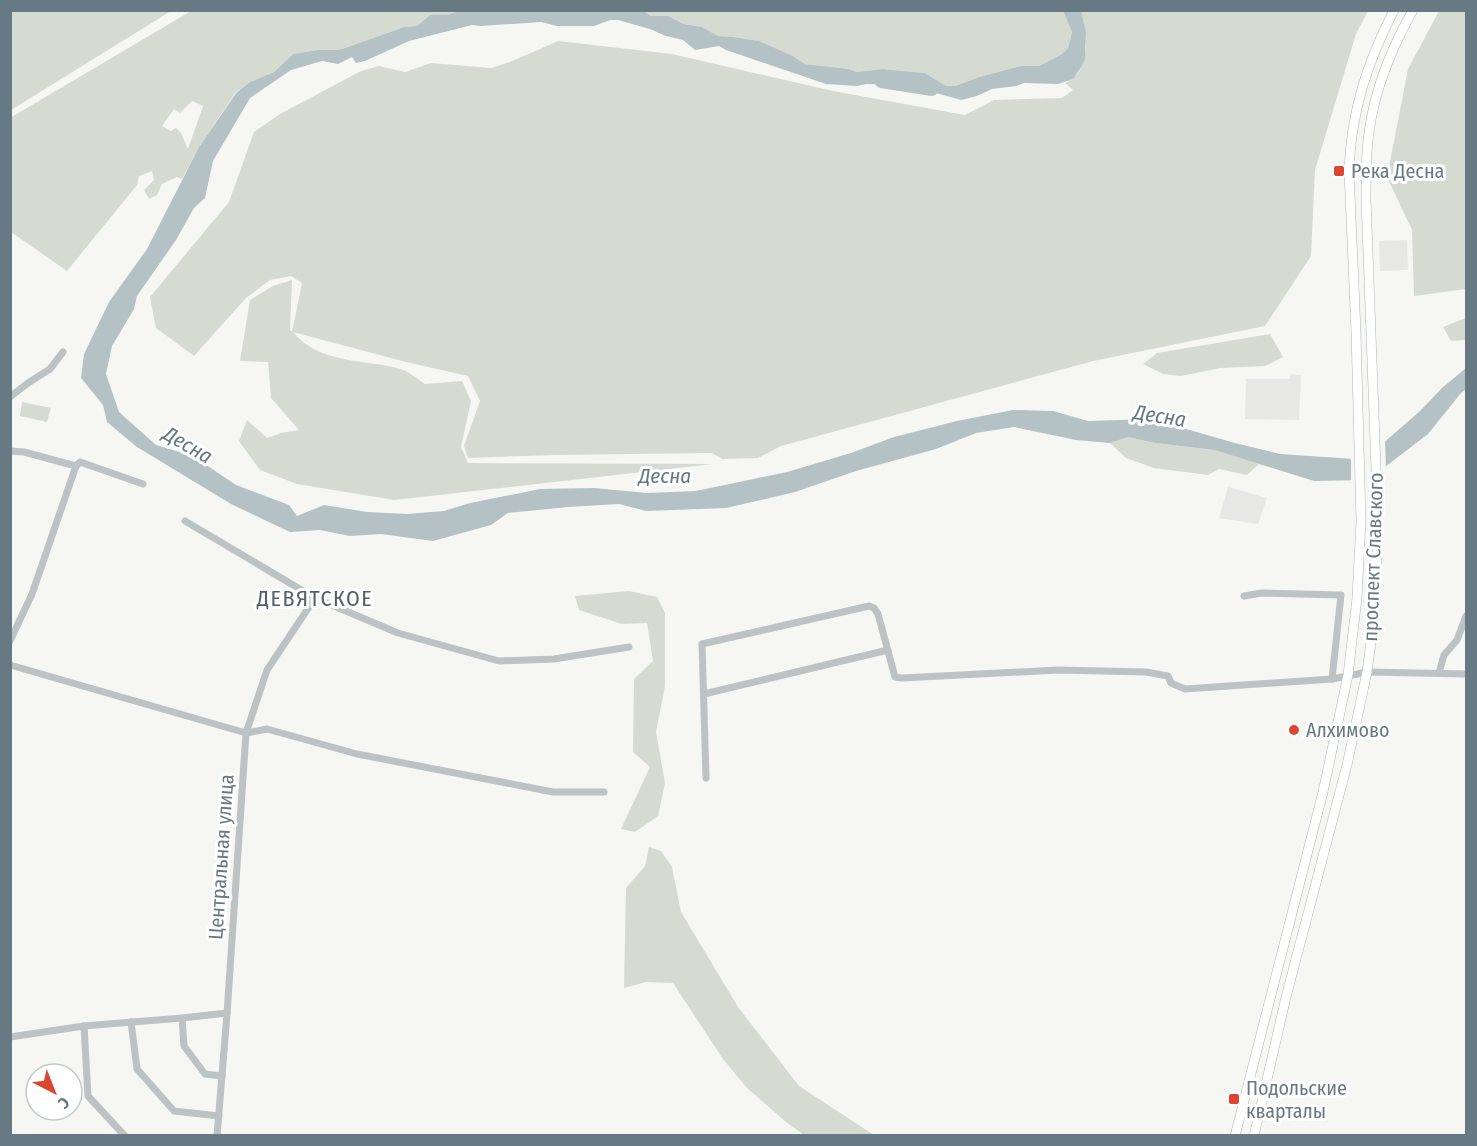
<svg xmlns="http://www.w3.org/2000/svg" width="1477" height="1146" font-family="'Fira Sans Condensed',sans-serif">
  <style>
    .built { fill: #e7e7e6 }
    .green { fill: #d6dbd2; fill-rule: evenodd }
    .water { fill: #b5c2c5 }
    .pier { fill: #f6f6f3 }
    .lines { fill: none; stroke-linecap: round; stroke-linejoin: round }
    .river { stroke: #b5c2c5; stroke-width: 12 }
    .secondary-casing { stroke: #afb6b9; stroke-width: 10 }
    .minor { stroke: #bdc2c4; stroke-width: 7 }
    .secondary { stroke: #fff; stroke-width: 9 }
    .poi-dot { fill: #da462f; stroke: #fff; stroke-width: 2 }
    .labels { text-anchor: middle; stroke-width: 6; stroke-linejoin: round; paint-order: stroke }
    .poi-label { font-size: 20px; fill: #677982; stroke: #fff; text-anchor: start }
    .street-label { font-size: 20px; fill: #677982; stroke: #fff }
    .water-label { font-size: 21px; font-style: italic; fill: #637a7f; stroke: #fff }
    .quarter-label { font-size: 22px; letter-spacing: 1.5px; fill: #546168; stroke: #fff }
  </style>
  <rect width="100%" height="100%" fill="#f6f6f3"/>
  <!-- built -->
  <g class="built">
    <path d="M1407 240 1408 270 1380 271 1379 241Z"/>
    <path d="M1291 374 1301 375 1299 420 1245 419 1246 379H1290Z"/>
    <path d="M1228 487 1267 498 1258 524 1219 518Z"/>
  </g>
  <!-- green -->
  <g class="green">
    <path d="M11 10H171V11L11 110Z"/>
    <path d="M191 11H459L447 15H430L417 26 404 27 345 48 337 50H318L293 54 274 72 250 82 236 92 199 147 182 179 177 177 162 184 157 195 149 199 144 190 154 180 152 171 139 176 137 185 67 271 11 232 10 118ZM192 101 203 106 188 149 181 133 176 128 171 131 162 126 174 109 180 113Z"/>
    <path d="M642 11H1063L1072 32 1068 48 1062 54 1039 66H1021L979 77 955 86H946L925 73 883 69 857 72 849 69 805 64 791 55 759 41 734 37 717 36 702 27 684 24 668 16H651Z"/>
    <path d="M1081 11H1368L1356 34 1315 170 1311 256 1265 326 1093 361 781 446 758 458 722 459 712 453 555 455 468 458 464 446 480 401 468 376 406 362 293 332C319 364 364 359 401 369 409 372 418 379 425 384L462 381 471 401 461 447 468 463 713 464 394 500 297 484 260 470 239 441 247 420 267 438 281 433 299 430 271 398 268 362 240 361 250 300 273 286 292 280 290 330 292 332 302 283 291 276 270 280 246 298 194 356 156 328 150 297 229 202 254 132 280 114 361 71 379 66 405 72 431 63 491 68 510 62 558 41 672 54 833 91 965 115 994 100 1062 98 1073 90 1065 83C1093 70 1087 34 1081 11Z"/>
    <path d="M1439 11H1466V289L1414 296 1412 230 1387 177 1408 69Z"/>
    <path d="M1466 318V340L1451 341 1443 327Z"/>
    <path d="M1270 334 1283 357 1265 366 1220 368 1181 376 1163 374 1143 364 1157 353Z"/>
    <path d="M22 402 51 408 47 422 20 416Z"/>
    <path d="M1128 437 1155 443 1214 450 1259 464 1247 475 1219 469 1208 475 1154 468 1126 458 1110 443Z"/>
    <path d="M629 591 657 597 665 613V686L656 732 665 783 658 816 635 832 621 829 650 767 633 752 634 679 653 661 647 623 622 624 579 610 575 596Z"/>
    <path d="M649 847 661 851 672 867 681 912 738 1007 799 1086 874 1135H804L786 1122 747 1088 723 1059 673 983 646 982 624 988 626 888 645 866Z"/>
  </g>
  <!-- water -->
  <path class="water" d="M486 10H642L651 16H668L684 24 702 27 718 36 734 37 759 41 791 55 805 64 849 69 857 72 883 69 925 73 946 86H955L979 77 1021 66H1039L1062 54 1068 48 1072 32 1063 11 1081 10 1086 33 1085 59 1082 66 1073 79 1058 84 1024 83 1016 86 992 89 977 96 961 100 918 88 910 85 866 84 857 86 826 84 726 50 719 46 695 50 683 40 666 36 650 29 618 20H610L594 26H557L541 22 480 26 472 25 409 41 365 61 356 63 352 57 338 64 322 61 291 70 250 98 213 161 205 198 194 208 176 240 137 296 134 309 112 346 106 374 119 412 156 445 193 456 236 485 289 505 297 516 324 505 367 512 407 514 444 511 470 503 540 489 594 488 647 493 696 491 787 472 851 453 894 437 957 421 1013 410 1053 411 1088 421 1151 419 1235 443 1280 454 1354 459 1382 444 1419 412 1442 388 1466 368V389L1461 393 1428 434 1368 480 1314 481 1214 450 1155 443 1128 437 1110 443 1076 440 1014 427 976 433 936 449 856 471 795 492 726 508 646 511 619 504 568 507 508 513 491 525 433 541 381 534 350 536 320 530 290 532 231 504 137 447 107 422 103 405 81 378 84 354 109 302 147 249 199 147 237 92 250 82 274 72 293 54 318 50H337L345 48 404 27 417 26 430 15H447L459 11Z"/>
  <!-- pier -->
  <path class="pier" d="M1385 438 1386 470 1369 483H1351V456H1353L1381 442Z"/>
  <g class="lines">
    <!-- river -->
    <path class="river" d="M881 82 932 90"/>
    <defs>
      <g id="secondary">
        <path d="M1235 1136 1323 792 1348 675 1357 598 1361 521 1356 332 1349 171C1351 112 1367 63 1394 10"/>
        <path d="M1254 1136 1286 997 1347 765 1367 672 1375 613 1378 523 1366 199C1366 183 1366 167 1367 152 1370 101 1388 54 1413 10"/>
      </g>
    </defs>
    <!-- secondary casing -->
    <use href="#secondary" class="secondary-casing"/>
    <!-- minor -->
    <g class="minor">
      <path d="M10 397 28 383 50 369 63 352"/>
      <path d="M10 451 24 452 76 466 32 594 10 641"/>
      <path d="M76 466 80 462 143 484"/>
      <path d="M185 521 315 598 398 633 499 661 554 659 629 647"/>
      <path d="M1244 596 1262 593 1341 595 1332 679"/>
      <path d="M10 665 246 733 267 729 357 754 553 792H604"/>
      <path d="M1439 673 1444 655 1457 640 1466 616"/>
      <path d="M704 694 888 650"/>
      <path d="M706 778 702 644 869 606 874 608 878 614 895 677 902 678 1058 670 1146 672 1168 676 1171 683 1185 689 1332 679 1367 672 1466 674"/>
      <path d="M182 1018 184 1046 205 1074 222 1076"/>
      <path d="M131 1022 137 1069 174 1111 219 1116"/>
      <path d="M84 1026 88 1096 125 1136"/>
      <path d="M10 1037 84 1026 182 1018 227 1013"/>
      <path d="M217 1136 227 1014 246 733 267 670 315 598"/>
    </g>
    <!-- secondary -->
    <use href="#secondary" class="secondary"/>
  </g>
  <!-- markers -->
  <g class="poi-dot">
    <rect x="1333" y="165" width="12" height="12" rx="3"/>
    <circle cx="1294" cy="730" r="6"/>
    <rect x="1228" y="1093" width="12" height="12" rx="3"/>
  </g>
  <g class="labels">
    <!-- poi labels -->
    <g class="poi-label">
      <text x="1351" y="178">Река Десна</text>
      <text x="1306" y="737">Алхимово</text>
      <text x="1246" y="1095">Подольские<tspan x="1246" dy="23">кварталы</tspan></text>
    </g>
    <!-- street labels -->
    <g class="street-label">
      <text transform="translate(1373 557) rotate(-88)" y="7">проспект Славского</text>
      <text transform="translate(221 857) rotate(-86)" y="7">Центральная улица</text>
    </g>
    <!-- water labels -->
    <g class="water-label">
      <text transform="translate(1160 416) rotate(9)" y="7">Десна</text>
      <text transform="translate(188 445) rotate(30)" y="7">Десна</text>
      <text x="665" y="483">Десна</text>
    </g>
    <!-- quarter labels -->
    <g class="quarter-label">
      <text x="315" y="606">ДЕВЯТСКОЕ</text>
    </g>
  </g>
  <!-- border -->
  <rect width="1477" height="1146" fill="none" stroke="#677982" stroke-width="24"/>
  <!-- north arrow -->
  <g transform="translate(54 1092) rotate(138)"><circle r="28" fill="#ffffff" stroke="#c2c9cd" stroke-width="1.5"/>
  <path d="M0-4.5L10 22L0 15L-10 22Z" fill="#da462f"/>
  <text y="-9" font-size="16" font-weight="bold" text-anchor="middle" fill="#677982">С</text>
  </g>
</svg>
